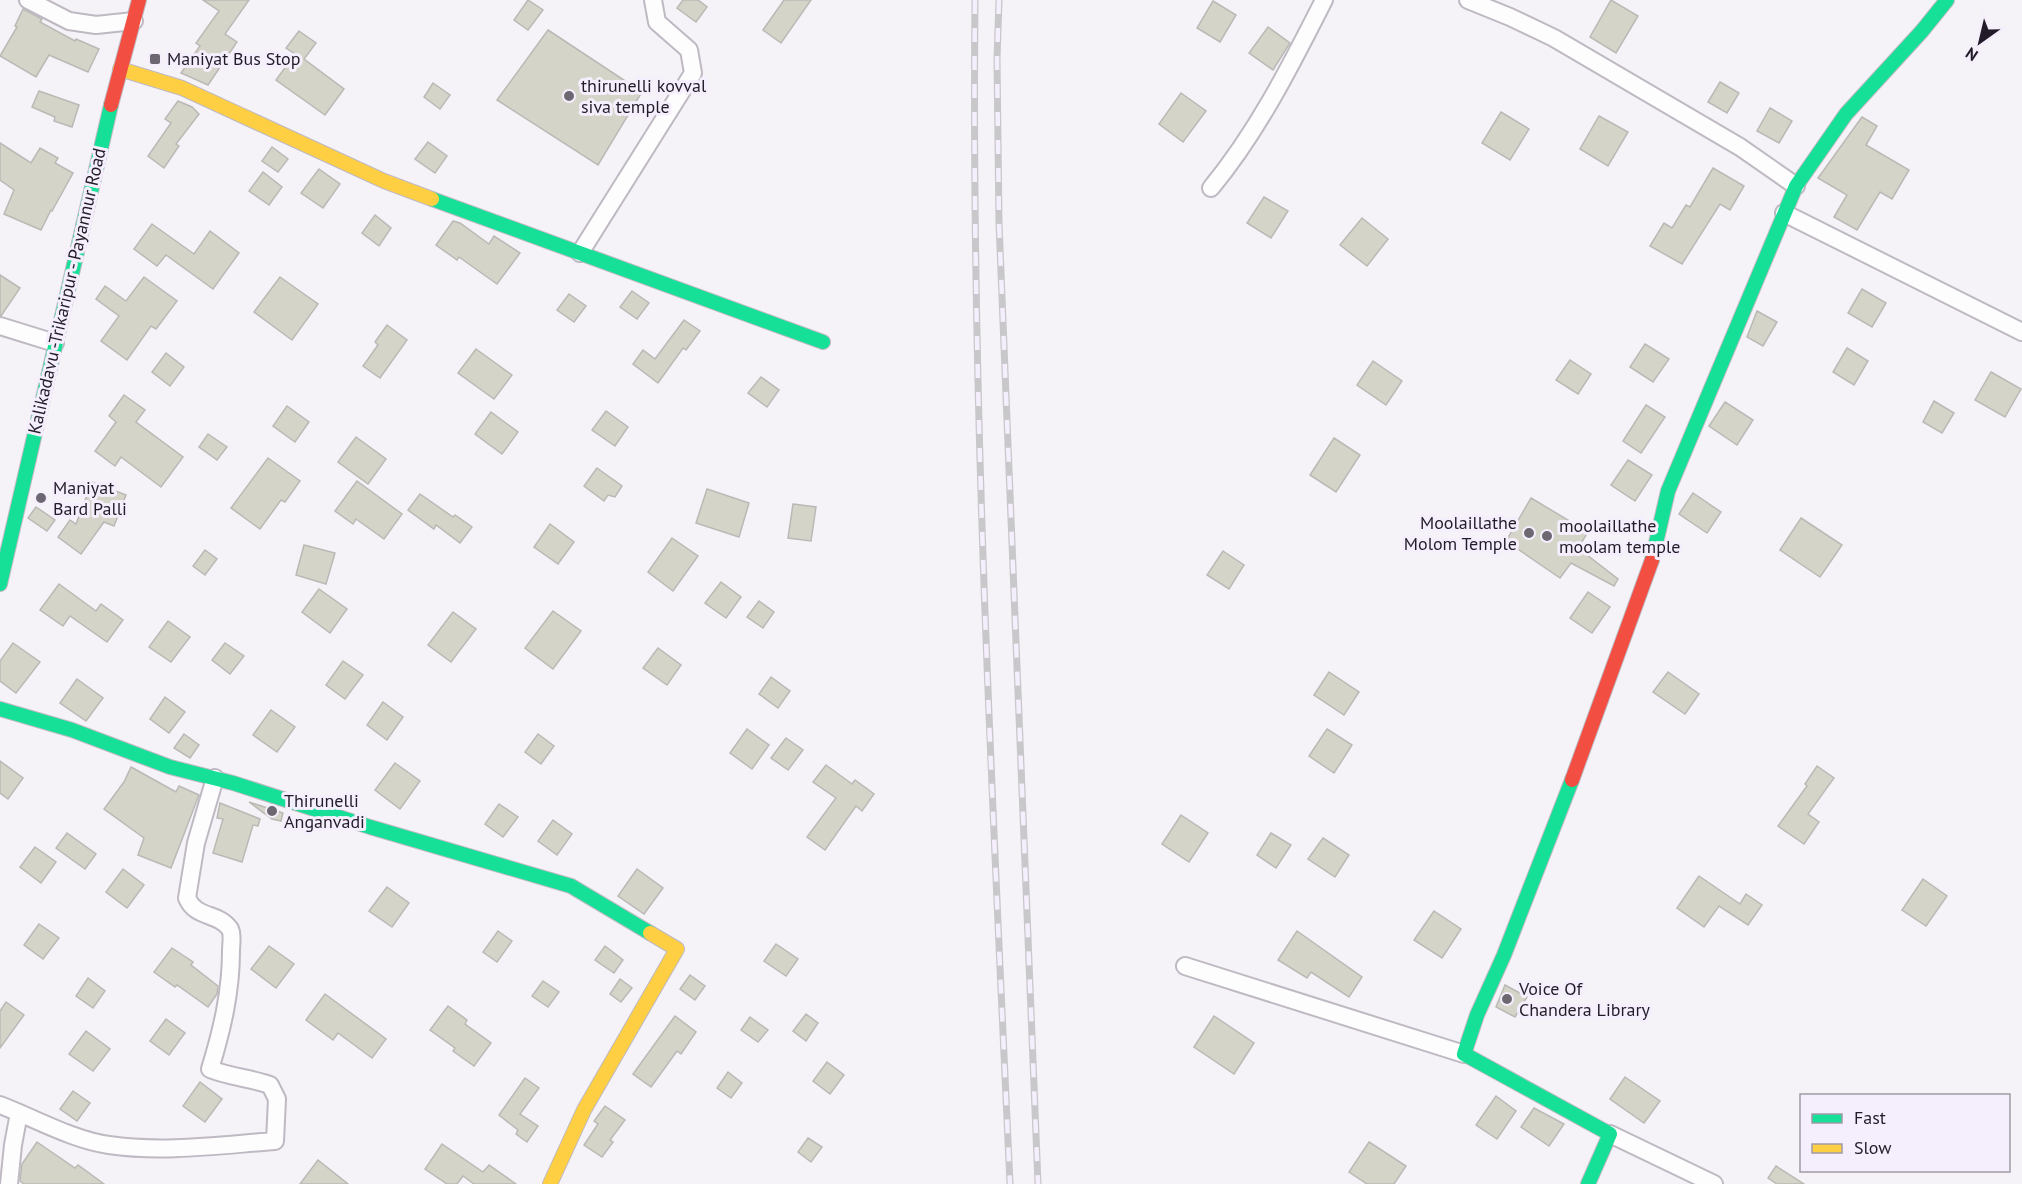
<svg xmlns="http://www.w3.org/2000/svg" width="2022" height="1184" font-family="'PT Sans',sans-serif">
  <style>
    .building { fill: #d5d4c9; stroke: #bbb9b5; stroke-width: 1.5 }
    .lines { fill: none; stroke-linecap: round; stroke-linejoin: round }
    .street-casing { stroke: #beb9c2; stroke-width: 20 }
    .fast-casing { stroke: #beb9c2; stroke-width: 16 }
    .slow-casing { stroke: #beb9c2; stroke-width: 16 }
    .jam-casing { stroke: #beb9c2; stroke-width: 16 }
    .street { stroke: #fefdfe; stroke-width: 16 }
    .fast { stroke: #16e098; stroke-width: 14 }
    .slow { stroke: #ffcf43; stroke-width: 14 }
    .jam { stroke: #f24e42; stroke-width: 14 }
    .rail-casing { stroke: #c8c7c9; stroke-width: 7 }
    .rail { stroke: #f5eefc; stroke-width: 4.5; stroke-dasharray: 14; stroke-linecap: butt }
    .poi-dot { fill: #6c6771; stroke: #f5eefc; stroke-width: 2 }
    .labels { text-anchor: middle; stroke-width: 6; stroke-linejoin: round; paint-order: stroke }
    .poi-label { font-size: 18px; fill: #231c28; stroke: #f5eefc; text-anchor: start }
    .street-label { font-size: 18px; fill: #231c28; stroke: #f5eefc }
  </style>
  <rect width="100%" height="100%" fill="#f5f2f8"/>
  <!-- building -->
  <g class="building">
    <path d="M203 0H249L225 34 237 42 208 85 181 73 200 46 196 43 219 11Z"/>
    <path d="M528 0 543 10 528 30 514 20Z"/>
    <path d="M683 0H698L707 7 696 22 677 8Z"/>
    <path d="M784 0H811L781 43 763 30Z"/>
    <path d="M1611 0 1638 16 1616 53 1590 37Z"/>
    <path d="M1213 1 1236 15 1220 42 1197 28Z"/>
    <path d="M23 9 42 19 40 22 75 41 76 39 99 49 88 72 49 55 36 77 0 56 17 27 15 26Z"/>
    <path d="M1268 27 1290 43 1273 70 1249 53Z"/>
    <path d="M548 30 642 92 598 165 497 100Z"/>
    <path d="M299 31 316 43 304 59 344 89 325 115 276 80 295 54 286 48Z"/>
    <path d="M1720 82 1739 93 1727 113 1708 102Z"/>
    <path d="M433 83 450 95 440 109 424 97Z"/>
    <path d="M39 91 79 105 72 127 54 121 55 117 32 107Z"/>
    <path d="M1181 93 1206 111 1183 142 1159 124Z"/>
    <path d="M178 101 192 107 199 114 176 144 179 146 164 168 148 156 171 123 165 119Z"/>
    <path d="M1770 108 1792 121 1779 143 1757 131Z"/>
    <path d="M1501 112 1529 129 1510 160 1482 143Z"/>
    <path d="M1599 116 1628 132 1608 166 1580 149Z"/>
    <path d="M1862 117 1877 126 1866 145 1909 170 1892 199 1880 192 1857 230 1834 217 1847 195 1818 178Z"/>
    <path d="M428 142 447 156 435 173 415 159Z"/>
    <path d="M0 143 31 163 40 148 58 158 55 163 73 173 52 211 51 210 41 230 4 214 14 190 0 180Z"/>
    <path d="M272 147 288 159 278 172 262 161Z"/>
    <path d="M1713 168 1744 186 1730 210 1720 204 1682 264 1650 246 1664 223 1672 228 1686 205 1690 207Z"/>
    <path d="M319 169 340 184 323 208 301 193Z"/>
    <path d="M263 172 282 187 269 205 249 191Z"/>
    <path d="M1264 197 1288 211 1271 238 1247 223Z"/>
    <path d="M375 215 391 228 379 246 362 233Z"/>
    <path d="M1362 218 1388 239 1367 266 1340 245Z"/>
    <path d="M453 221 460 223 489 244 494 236 520 253 497 284 459 257 457 260 436 245Z"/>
    <path d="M152 224 194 254 210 231 239 253 213 289 166 255 157 266 134 249Z"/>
    <path d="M0 275 20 288 1 316H0Z"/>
    <path d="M144 277 177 301 156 329 151 326 127 360 101 341 119 316 96 299 105 286 126 301Z"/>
    <path d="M280 277 318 304 292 340 254 312Z"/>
    <path d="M1862 289 1886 303 1872 327 1848 313Z"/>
    <path d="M632 291 649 303 637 319 620 307Z"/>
    <path d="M569 294 586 306 574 322 557 310Z"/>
    <path d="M1757 311 1777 322 1763 346 1747 337Z"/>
    <path d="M684 320 700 331 686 350 683 348 658 383 633 364 643 350 655 359Z"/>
    <path d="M387 325 407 340 380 378 363 366 378 345 375 342Z"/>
    <path d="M1645 344 1669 359 1653 382 1630 367Z"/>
    <path d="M1847 348 1868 361 1854 385 1833 372Z"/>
    <path d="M476 349 512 375 494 399 458 373Z"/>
    <path d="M166 353 184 367 170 386 152 372Z"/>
    <path d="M1570 360 1591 374 1578 394 1556 380Z"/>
    <path d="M1373 361 1402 381 1386 405 1357 385Z"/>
    <path d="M1991 372 2021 389 2005 417 1975 400Z"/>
    <path d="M761 377 779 390 767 407 748 393Z"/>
    <path d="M124 395 145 410 136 422 183 457 161 487 121 457 115 466 95 451 116 422 109 416Z"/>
    <path d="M1934 401 1954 413 1942 433 1923 422Z"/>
    <path d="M1725 402 1753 420 1737 445 1709 426Z"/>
    <path d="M1646 405 1665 417 1641 453 1623 441Z"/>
    <path d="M287 406 309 422 295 442 273 426Z"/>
    <path d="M606 411 628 427 615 446 592 430Z"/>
    <path d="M491 412 518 432 502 454 475 434Z"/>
    <path d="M208 434 227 447 217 460 199 447Z"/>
    <path d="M356 437 386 459 368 484 338 462Z"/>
    <path d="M1334 438 1360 455 1336 492 1310 475Z"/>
    <path d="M268 458 300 481 285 502 281 500 260 529 231 508Z"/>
    <path d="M1628 460 1652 475 1635 501 1611 485Z"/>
    <path d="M597 468 622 486 615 497 608 495 604 501 584 486Z"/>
    <path d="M357 481 402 514 384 539 356 519 353 524 335 511Z"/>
    <path d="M92 482 126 495 114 526 104 522 81 554 58 537 70 520 76 524Z"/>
    <path d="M707 489 749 503 739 537 696 523Z"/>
    <path d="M1693 493 1721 512 1707 533 1679 514Z"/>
    <path d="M420 494 453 517 455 515 472 527 460 543 436 525 434 529 408 510Z"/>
    <path d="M1531 498 1588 532 1578 548 1618 579 1614 586 1571 563 1560 578 1506 541Z"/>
    <path d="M793 504 816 507 811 541 788 538Z"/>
    <path d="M36 507 55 520 47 531 28 518Z"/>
    <path d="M1801 518 1842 545 1820 577 1780 550Z"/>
    <path d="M550 524 574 542 558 564 534 547Z"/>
    <path d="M672 538 698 556 673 591 648 572Z"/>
    <path d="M304 545 335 553 326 584 296 575Z"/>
    <path d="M205 550 217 559 205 575 193 566Z"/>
    <path d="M1223 551 1244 565 1229 589 1207 575Z"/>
    <path d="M721 582 741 597 726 618 705 603Z"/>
    <path d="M59 584 96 611 101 604 123 620 107 642 70 616 63 626 40 610Z"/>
    <path d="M319 589 347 609 330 633 302 612Z"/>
    <path d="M1588 592 1610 607 1592 633 1570 618Z"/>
    <path d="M759 601 774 612 763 628 747 617Z"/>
    <path d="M553 611 581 631 553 669 525 648Z"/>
    <path d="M453 612 476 629 451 662 428 645Z"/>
    <path d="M168 621 190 637 171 662 149 647Z"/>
    <path d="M13 643 40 662 16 693 0 681V661Z"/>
    <path d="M225 643 244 656 230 674 212 660Z"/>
    <path d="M658 648 681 665 667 685 643 668Z"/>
    <path d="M343 661 363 675 345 699 326 685Z"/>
    <path d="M1329 672 1359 692 1344 715 1314 695Z"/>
    <path d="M1668 672 1699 694 1685 714 1653 692Z"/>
    <path d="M771 677 790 691 778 708 759 694Z"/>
    <path d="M77 679 103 698 86 721 60 703Z"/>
    <path d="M165 697 185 712 169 733 150 719Z"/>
    <path d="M383 702 403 717 387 740 367 725Z"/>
    <path d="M271 710 295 727 277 752 253 735Z"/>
    <path d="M747 729 769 745 752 769 730 753Z"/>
    <path d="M1327 729 1352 745 1334 773 1309 756Z"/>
    <path d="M184 734 199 745 190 758 174 748Z"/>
    <path d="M538 734 554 746 541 764 525 752Z"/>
    <path d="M786 738 803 750 788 770 771 758Z"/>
    <path d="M0 761 23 778 8 799 0 793Z"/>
    <path d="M395 763 420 781 400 809 375 790Z"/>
    <path d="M826 765 852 784 855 780 874 794 862 811 856 806 825 850 807 837 836 798 813 782Z"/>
    <path d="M1817 766 1834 778 1808 814 1819 822 1804 844 1778 826 1807 786 1805 784Z"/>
    <path d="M131 767 176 792 179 786 199 795 171 868 138 855 144 838 104 809 124 782Z"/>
    <path d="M249 802 283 813 281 821 272 819Z"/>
    <path d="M220 803 260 819 258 826 253 825 242 862 213 853 223 819 217 818Z"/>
    <path d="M499 804 518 817 503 837 485 824Z"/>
    <path d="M1181 815 1208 833 1189 862 1162 844Z"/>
    <path d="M553 820 572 834 557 855 538 841Z"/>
    <path d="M67 833 96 854 85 869 56 848Z"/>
    <path d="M1271 833 1291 845 1276 868 1257 855Z"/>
    <path d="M1323 838 1349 855 1335 877 1308 859Z"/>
    <path d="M35 847 56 862 41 883 20 867Z"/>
    <path d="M123 869 144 885 127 908 106 892Z"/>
    <path d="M637 869 663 888 644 914 618 896Z"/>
    <path d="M1699 876 1740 904 1746 894 1762 905 1748 925 1719 906 1704 927 1677 908Z"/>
    <path d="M1923 879 1947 896 1926 926 1902 910Z"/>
    <path d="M387 887 409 903 392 927 369 911Z"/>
    <path d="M1434 911 1461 929 1442 958 1414 940Z"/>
    <path d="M39 924 59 938 43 959 24 945Z"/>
    <path d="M498 931 512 941 497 962 483 952Z"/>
    <path d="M1297 931 1362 977 1349 997 1311 972 1307 978 1278 960Z"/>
    <path d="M776 944 798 959 786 976 764 961Z"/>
    <path d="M269 946 294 964 276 988 251 969Z"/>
    <path d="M605 946 623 960 614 973 595 960Z"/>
    <path d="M172 948 193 962 191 965 218 986 217 994 208 1007 177 985 175 987 154 972Z"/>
    <path d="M690 975 705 986 695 1000 680 989Z"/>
    <path d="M88 978 105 991 93 1008 76 996Z"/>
    <path d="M620 979 632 988 621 1002 610 994Z"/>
    <path d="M543 981 559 992 548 1007 532 996Z"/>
    <path d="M1505 985 1527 997 1515 1017 1496 1007Z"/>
    <path d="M325 994 386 1039 372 1058 338 1033 333 1040 306 1020Z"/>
    <path d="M6 1002 24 1015 0 1048V1011Z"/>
    <path d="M448 1006 467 1020 465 1024 491 1043 474 1066 453 1051 455 1048 430 1030Z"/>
    <path d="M806 1014 818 1023 806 1041 793 1031Z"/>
    <path d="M675 1016 696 1032 681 1054 677 1051 651 1087 633 1074Z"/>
    <path d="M1214 1016 1254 1043 1234 1074 1194 1047Z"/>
    <path d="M750 1017 768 1030 758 1042 741 1030Z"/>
    <path d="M166 1019 185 1033 169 1055 150 1041Z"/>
    <path d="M86 1031 110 1049 93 1071 69 1054Z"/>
    <path d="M827 1062 844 1075 830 1094 813 1081Z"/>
    <path d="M728 1072 742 1083 731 1098 717 1088Z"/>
    <path d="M1625 1077 1660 1101 1644 1123 1610 1099Z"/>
    <path d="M525 1078 539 1088 520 1114 538 1126 527 1142 516 1134 518 1130 499 1115Z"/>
    <path d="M200 1082 222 1099 205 1122 183 1106Z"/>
    <path d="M73 1091 90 1103 77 1121 60 1109Z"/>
    <path d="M1496 1096 1516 1111 1497 1139 1476 1125Z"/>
    <path d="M605 1106 625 1120 610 1140 613 1142 602 1157 584 1145 598 1124 594 1121Z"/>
    <path d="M1534 1108 1564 1124 1549 1146 1521 1127Z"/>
    <path d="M808 1138 822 1147 811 1162 798 1152Z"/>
    <path d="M37 1142 75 1168 78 1165 104 1184H24L20 1181 22 1164Z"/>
    <path d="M1369 1142 1406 1166 1394 1184H1367L1349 1172Z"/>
    <path d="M442 1144 483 1172 489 1165 516 1184H474L463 1176 457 1184H447L425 1169Z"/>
    <path d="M318 1160 348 1184H300Z"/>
    <path d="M1776 1166 1804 1184H1777L1768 1178Z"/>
  </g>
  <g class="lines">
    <defs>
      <g id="street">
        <path d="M28 0 69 21 96 25 134 21"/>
        <path d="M1468 0 1510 17 1554 38 1740 147 1796 186"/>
        <path d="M1211 188C1258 131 1291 65 1324 0"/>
        <path d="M1784 213 2022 332"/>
        <path d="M580 253 693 73 689 50 657 22 653 0"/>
        <path d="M0 326 55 343"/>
        <path d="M1185 966 1464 1054"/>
        <path d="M0 1105C34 1118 73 1140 109 1145 163 1153 220 1145 275 1141L277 1099 270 1085C250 1078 230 1077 210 1069 222 1030 231 992 231 951 231 944 233 935 230 929 218 912 196 919 187 898L196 843 215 778"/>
        <path d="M1610 1134 1714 1184"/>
        <path d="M9 1184 13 1145 19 1113"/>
      </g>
      <g id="fast">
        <path d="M432 199 823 342"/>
        <path d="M1652 560 1668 491 1796 186 1846 114 1922 31 1947 0"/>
        <path d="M0 584 111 105"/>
        <path d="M0 709 72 730 170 767 233 783 370 827 571 886 650 933"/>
        <path d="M1572 780 1504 955 1477 1015 1464 1054 1610 1134 1588 1184"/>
      </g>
      <g id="slow">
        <path d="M120 69 182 88 384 181 432 199"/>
        <path d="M550 1184 584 1110 677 949 650 933"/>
      </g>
      <g id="jam">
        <path d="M111 105 139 0"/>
        <path d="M1572 780 1652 560"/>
      </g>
    </defs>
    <!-- street casing -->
    <use href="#street" class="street-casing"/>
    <!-- fast casing -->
    <use href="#fast" class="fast-casing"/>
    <!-- slow casing -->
    <use href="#slow" class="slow-casing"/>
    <!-- jam casing -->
    <use href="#jam" class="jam-casing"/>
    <!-- street -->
    <use href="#street" class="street"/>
    <!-- fast -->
    <use href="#fast" class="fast"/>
    <!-- slow -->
    <use href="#slow" class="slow"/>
    <!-- jam -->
    <use href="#jam" class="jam"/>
    <defs>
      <g id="rail">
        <path d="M975 0C971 395 992 790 1010 1184"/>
        <path d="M999 0 997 59 999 223 1038 1184"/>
      </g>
    </defs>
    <!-- rail casing -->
    <use href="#rail" class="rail-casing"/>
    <!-- rail -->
    <use href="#rail" class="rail"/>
  </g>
  <!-- markers -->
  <g class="poi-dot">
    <rect x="149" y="53" width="12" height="12" rx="3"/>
    <circle cx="569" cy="96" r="6"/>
    <circle cx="41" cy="498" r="6"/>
    <circle cx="1529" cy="533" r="6"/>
    <circle cx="1547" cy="536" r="6"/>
    <circle cx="272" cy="811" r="6"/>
    <circle cx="1507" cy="999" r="6"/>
  </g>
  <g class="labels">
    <!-- poi labels -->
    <g class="poi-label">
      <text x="167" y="65">Maniyat Bus Stop</text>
      <text x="581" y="92">thirunelli kovval<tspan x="581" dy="21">siva temple</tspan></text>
      <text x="53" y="494">Maniyat<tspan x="53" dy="21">Bard Palli</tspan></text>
      <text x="1517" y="529" text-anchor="end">Moolaillathe<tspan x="1517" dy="21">Molom Temple</tspan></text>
      <text x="1559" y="532">moolaillathe<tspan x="1559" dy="21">moolam temple</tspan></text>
      <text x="284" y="807">Thirunelli<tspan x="284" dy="21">Anganvadi</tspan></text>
      <text x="1519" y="995">Voice Of<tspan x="1519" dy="21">Chandera Library</tspan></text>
    </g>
    <!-- street labels -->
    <g class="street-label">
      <text transform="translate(67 291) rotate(-77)" y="6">Kalikadavu -Trikaripur - Payannur Road</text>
    </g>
  </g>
  <!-- legend -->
  <rect x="1800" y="1094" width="210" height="78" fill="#f5eefc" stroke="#a19aa7" stroke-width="1.5"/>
  <rect x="1812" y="1114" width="30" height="9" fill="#16e098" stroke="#a19aa7" stroke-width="1.5"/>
  <text x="1854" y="1124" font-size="18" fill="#231c28">Fast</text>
  <rect x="1812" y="1144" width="30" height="9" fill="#ffcf43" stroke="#a19aa7" stroke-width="1.5"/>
  <text x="1854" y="1154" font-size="18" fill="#231c28">Slow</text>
  <!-- north arrow -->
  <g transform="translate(1980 42) rotate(214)" stroke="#f5eefc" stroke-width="4.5" paint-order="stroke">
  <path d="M0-4.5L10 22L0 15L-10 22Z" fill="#231c28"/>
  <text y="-9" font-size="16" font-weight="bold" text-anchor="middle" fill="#231c28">N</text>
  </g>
</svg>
